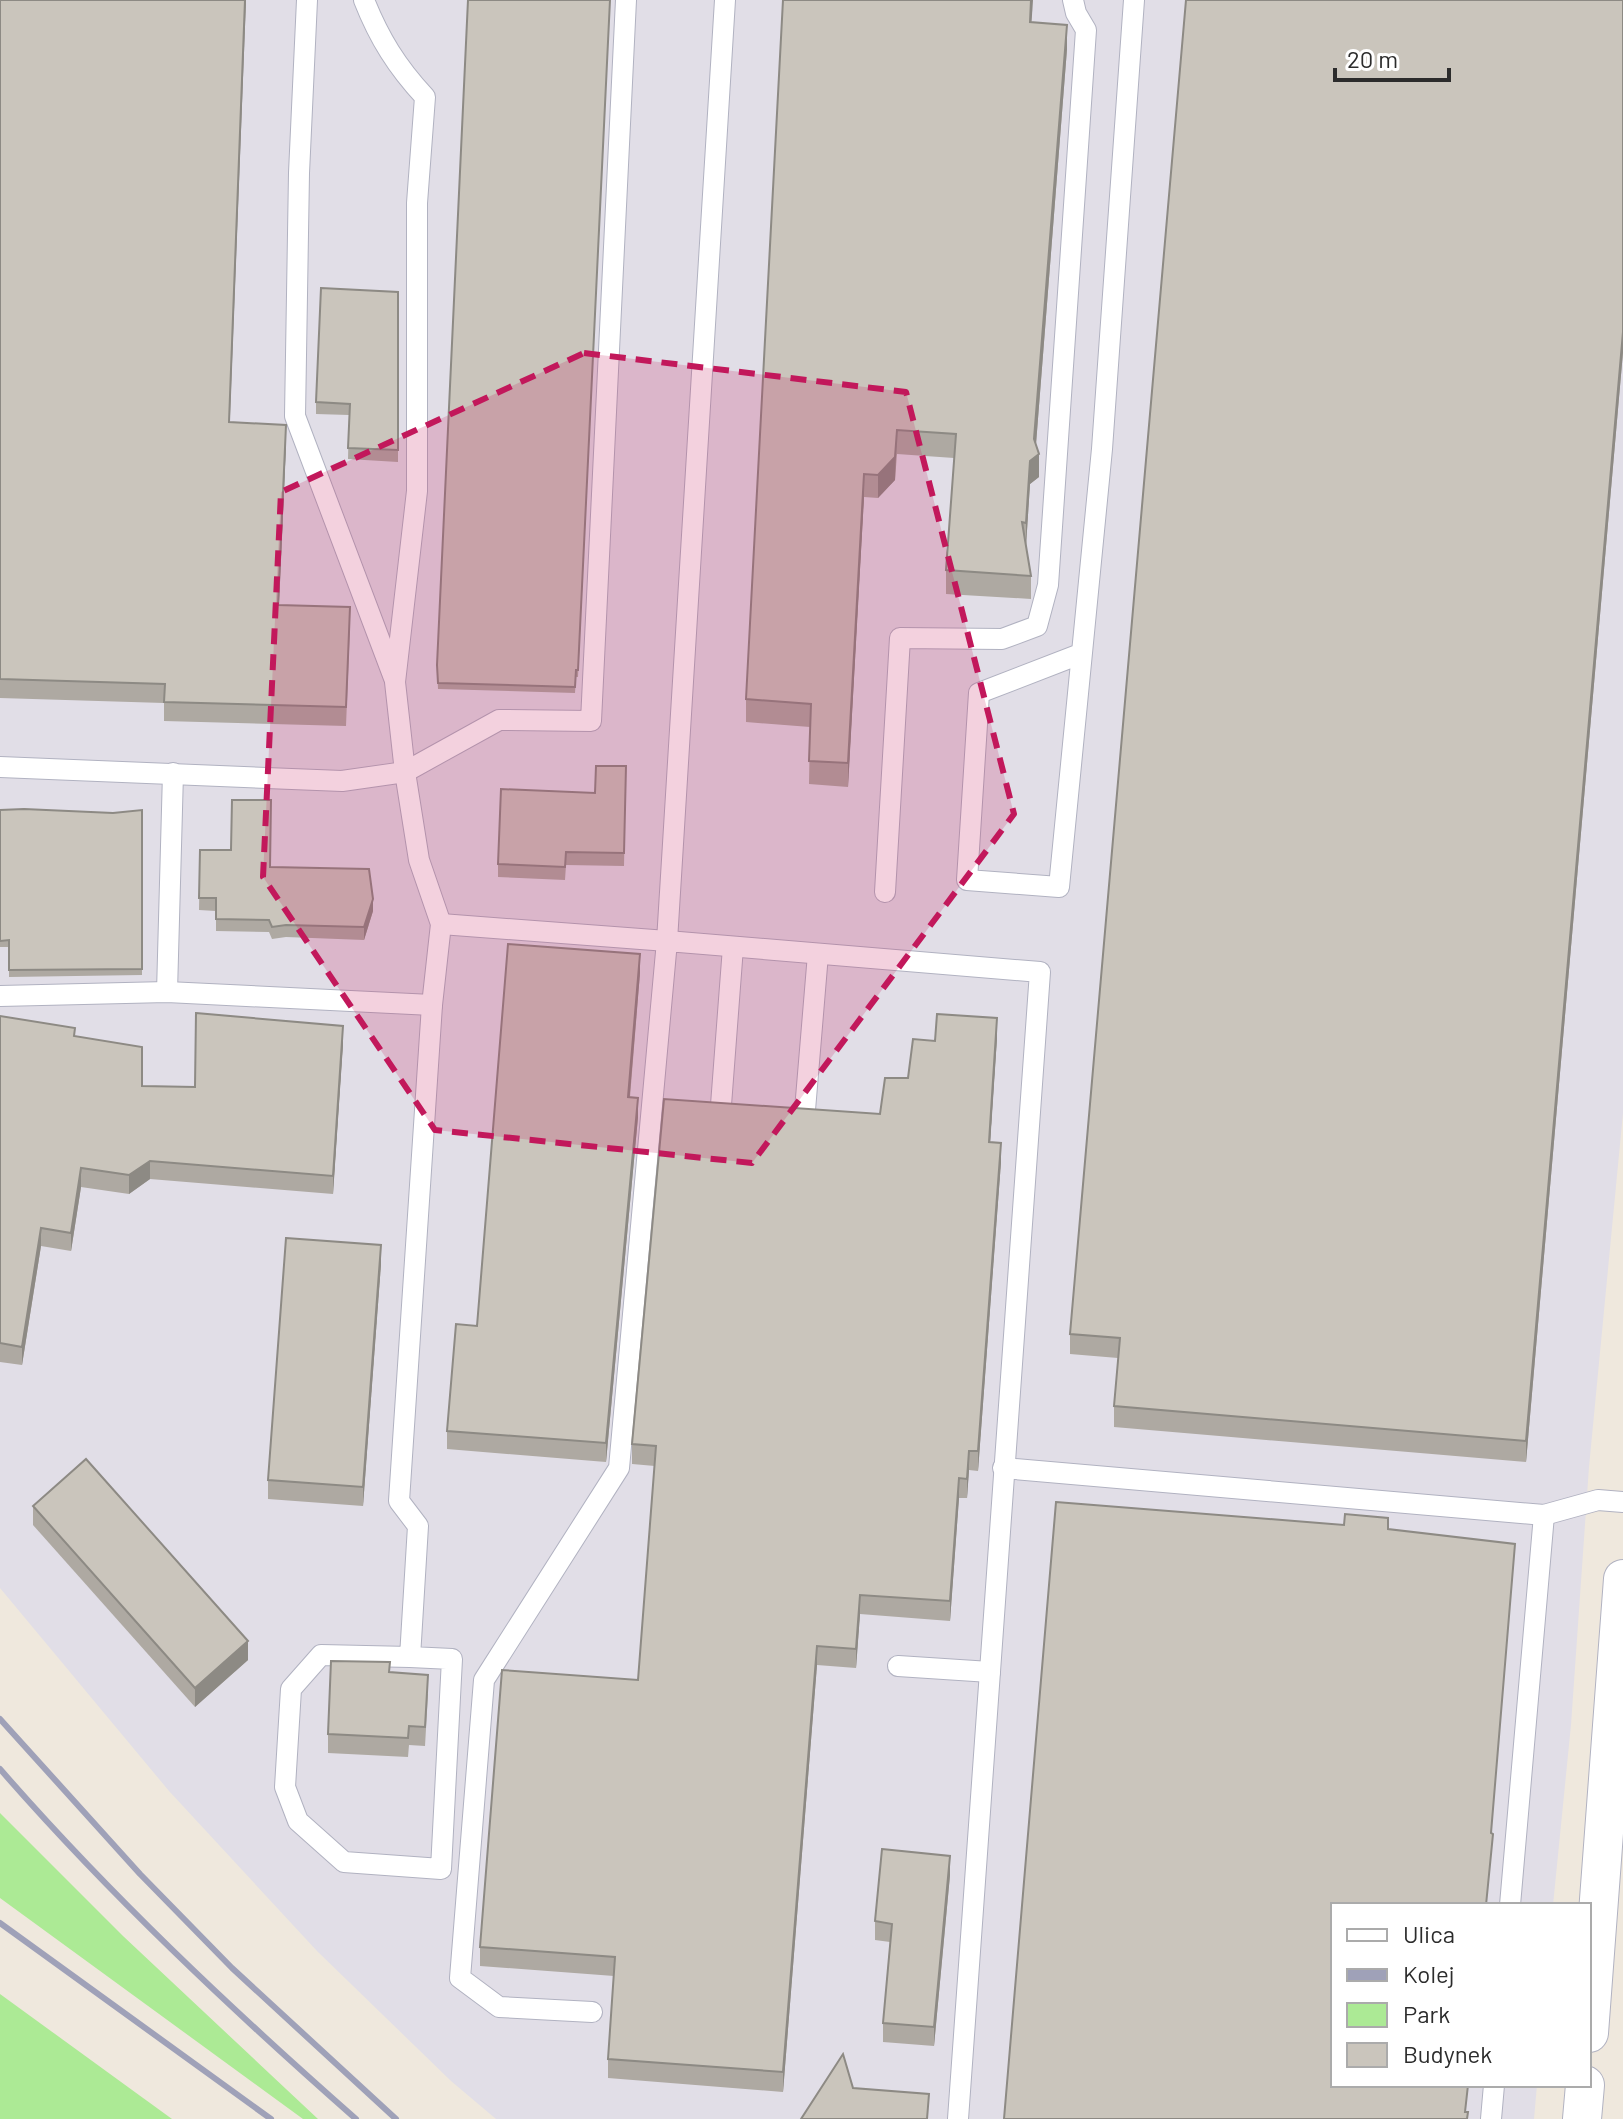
<svg xmlns="http://www.w3.org/2000/svg" width="1623" height="2119" font-family="Barlow,sans-serif">
  <style>
    .industrial { fill: #e1dee7 }
    .green { fill: #acea95 }
    .lines { fill: none; stroke-linecap: round; stroke-linejoin: round }
    .lane-casing { stroke: #b1b2c1; stroke-width: 22 }
    .street-casing { stroke: #b1b2c1; stroke-width: 40 }
    .lane { stroke: #fff; stroke-width: 20 }
    .street { stroke: #fff; stroke-width: 38 }
    .rail { stroke: #9fa1b8; stroke-width: 6 }
    .wall { fill: #aea9a2 }
    .shaded-wall { fill: #8d8a84 }
    .building { fill: #cac5bc; stroke: #8d8a84; stroke-width: 2 }
    .marked { fill: #c2185b; fill-opacity: 0.2; stroke: #c2185b; stroke-width: 6; stroke-dasharray: 16 10; stroke-linejoin: round }
  </style>
  <rect width="100%" height="100%" fill="#efe8dd"/>
  <!-- industrial -->
  <path class="industrial" d="M0 0H1623V1113L1589 1467 1571 1725 1553 1905H1333V2085H1537L1534 2119H496L451 2081 317 1951 169 1791 0 1588Z"/>
  <!-- green -->
  <g class="green">
    <path d="M0 1813 123 1936 318 2119H303L0 1898Z"/>
    <path d="M0 1994 172 2119H0Z"/>
  </g>
  <g class="lines">
    <defs>
      <g id="lane">
        <path d="M307 0 299 173 295 416 394 678"/>
        <path d="M364 0C379 38 397 67 425 97L417 203V491L395 682 405 772 419 860 441 924 432 1005 399 1501 418 1526 410 1657 321 1655 291 1689 285 1787 298 1821 344 1862 441 1869 452 1659 410 1657"/>
        <path d="M1080 654 979 693 967 880 1059 887 1102 449 1134 0"/>
        <path d="M0 767 342 781 405 772 499 720 591 721 626 0"/>
        <path d="M885 892 900 638 1002 639 1037 626 1048 585 1086 30 1076 13 1073 0"/>
        <path d="M441 924 667 941 725 0"/>
        <path d="M167 992 173 773"/>
        <path d="M0 996 167 992 432 1005"/>
        <path d="M721 1105 733 947"/>
        <path d="M805 1110 818 954"/>
        <path d="M1003 1468 1544 1515 1598 1500 1623 1502"/>
        <path d="M898 1666 990 1672"/>
        <path d="M1510 1905 1544 1515"/>
        <path d="M592 2012 499 2007 460 1978 484 1680 619 1468 667 941 1040 972 958 2119"/>
        <path d="M1491 2119 1494 2085"/>
      </g>
      <g id="street">
        <path d="M1589 2033 1623 1579"/>
        <path d="M1582 2119 1585 2085"/>
      </g>
    </defs>
    <!-- lane casing -->
    <use href="#lane" class="lane-casing"/>
    <!-- street casing -->
    <use href="#street" class="street-casing"/>
    <!-- lane -->
    <use href="#lane" class="lane"/>
    <!-- street -->
    <use href="#street" class="street"/>
    <!-- rail -->
    <g class="rail">
      <path d="M0 1719 140 1874 232 1968 396 2119"/>
      <path d="M0 1769C109 1894 231 2009 356 2119"/>
      <path d="M0 1923 271 2119"/>
    </g>
  </g>
  <!-- wall -->
  <g class="wall">
    <path d="M0 0 230 422 286 444 279 605 350 626 346 726 164 721V703L0 698Z"/>
    <path d="M610 0 578 677H576L575 693 438 689 437 665Z"/>
    <path d="M1623 0V352L1526 1462 1114 1427V1406L1118 1358 1070 1354V1334Z"/>
    <path d="M1031 22 1067 49 1036 444 1039 477 1030 484 1026 546 1031 576V599L946 594V570L954 458 897 454 895 480 878 498 864 497 848 787 809 784 810 727 746 722V699Z"/>
    <path d="M398 292V462L348 459 349 415 316 414V402Z"/>
    <path d="M626 766 624 866 566 865 565 880 498 877V864L595 793Z"/>
    <path d="M0 810 113 813 142 810V975L9 977V947H0Z"/>
    <path d="M200 850 270 867 373 911 364 940 286 937 272 939 269 932 216 931V911L199 910Z"/>
    <path d="M640 973 630 1097 638 1117 606 1462 447 1449V1431L477 1326Z"/>
    <path d="M0 1016 75 1036 142 1086 195 1087 343 1044 333 1194 150 1179 129 1194 81 1187 71 1251 41 1246 22 1365 0 1362Z"/>
    <path d="M997 1038 990 1142 1001 1162 978 1471 969 1470 967 1498H959L950 1621 860 1614 856 1668 817 1665 783 2092 608 2078V2059L614 1976 480 1966V1947L638 1680 655 1466 632 1464V1444L935 1041Z"/>
    <path d="M381 1264 363 1506 268 1499V1480Z"/>
    <path d="M33 1506 248 1660 195 1707 33 1525Z"/>
    <path d="M390 1673 428 1694 425 1746 409 1745 408 1757 328 1753V1734Z"/>
    <path d="M950 1875 934 2046 883 2042V2023L890 1942 875 1940V1921Z"/>
  </g>
  <!-- shaded-wall -->
  <g class="shaded-wall">
    <path d="M245 0H246L229 441V422Z"/>
    <path d="M1031 0H1033L1030 46V22Z"/>
    <path d="M1067 25V49L1035 457 1039 454V477L1030 484 1026 546V523L1030 461 1034 439Z"/>
    <path d="M1623 332V352L1526 1462V1441Z"/>
    <path d="M286 425V444L278 624V605Z"/>
    <path d="M897 430 895 480 878 498V475Z"/>
    <path d="M864 474V497L848 787V763Z"/>
    <path d="M373 899V911L364 940V927Z"/>
    <path d="M640 954V973L628 1116V1097Z"/>
    <path d="M997 1018V1038L989 1161V1142Z"/>
    <path d="M343 1026V1044L333 1194V1176Z"/>
    <path d="M638 1098V1117L606 1462V1443Z"/>
    <path d="M1001 1143V1162L978 1471V1451Z"/>
    <path d="M150 1161V1179L129 1194V1175Z"/>
    <path d="M81 1168V1187L71 1251V1233Z"/>
    <path d="M41 1228V1246L22 1365V1347Z"/>
    <path d="M381 1245V1264L363 1506V1487Z"/>
    <path d="M969 1451V1470L967 1498V1479Z"/>
    <path d="M959 1478V1498L950 1621V1601Z"/>
    <path d="M860 1595V1614L856 1668V1649Z"/>
    <path d="M248 1641V1660L195 1707V1688Z"/>
    <path d="M817 1646V1665L783 2092V2072Z"/>
    <path d="M950 1856V1875L934 2046V2027Z"/>
  </g>
  <!-- building -->
  <g class="building">
    <path d="M0 0H245L229 422 286 425 278 605 350 607 346 707 164 702 165 684 0 679Z"/>
    <path d="M468 0H610L578 670H576L575 687 438 683 437 665Z"/>
    <path d="M783 0H1031L1030 22 1067 25 1034 439 1039 454 1030 461 1026 523 1022 522 1031 576 946 570 956 434 897 430 895 457 878 475 864 474 848 763 809 761 811 704 746 699Z"/>
    <path d="M1186 0H1623V332L1526 1441 1114 1406 1120 1338 1070 1334Z"/>
    <path d="M321 288 398 292V450L348 448 350 404 316 402Z"/>
    <path d="M596 766H626L624 853 566 852 565 867 498 864 501 789 595 793Z"/>
    <path d="M232 800H271L270 867 369 869 373 899 364 927 286 925 272 927 269 920 216 919V898H199L200 850H231Z"/>
    <path d="M24 809 113 813 142 810V969L9 970V940L0 941V810Z"/>
    <path d="M508 944 640 954 628 1097 638 1098 606 1443 447 1431 456 1324 477 1326Z"/>
    <path d="M196 1013 343 1026 333 1176 150 1161 129 1175 81 1168 71 1233 41 1228 22 1347 0 1343V1016L75 1028 74 1036 142 1047V1086L195 1087Z"/>
    <path d="M937 1014 997 1018 989 1142 1001 1143 978 1451H969L967 1479 959 1478 950 1601 860 1595 856 1649 817 1646 783 2072 608 2059 615 1957 480 1947 502 1670 638 1680 656 1446 632 1444 664 1099 880 1114 885 1078H908L913 1039 935 1041Z"/>
    <path d="M286 1238 381 1245 363 1487 268 1480Z"/>
    <path d="M86 1459 248 1641 195 1688 33 1506Z"/>
    <path d="M1056 1502 1344 1525 1345 1514 1388 1518V1529L1515 1544 1491 1833 1493 1834 1486 1905H1333V2085H1468L1465 2112H1468L1467 2119H1004Z"/>
    <path d="M331 1661 390 1662 389 1672 428 1675 425 1727 409 1726 408 1738 328 1734Z"/>
    <path d="M882 1849 950 1856 934 2027 883 2023 892 1924 875 1921Z"/>
    <path d="M843 2054 853 2088 929 2094 927 2119H801Z"/>
  </g>
  <!-- marked area -->
  <path class="marked" d="M584 353 906 392 1014 814 752 1163 435 1130 263 877 281 492Z"/>
  <!-- legend -->
  <rect x="1331" y="1903" width="260" height="184" fill="#ffffff" stroke="#ababab" stroke-width="2"/>
  <rect x="1347" y="1929" width="40" height="12" fill="#ffffff" stroke="#ababab" stroke-width="2"/>
  <text x="1403" y="1943" font-size="24" fill="#2c2c2c">Ulica</text>
  <rect x="1347" y="1969" width="40" height="12" fill="#9fa1b8" stroke="#ababab" stroke-width="2"/>
  <text x="1403" y="1983" font-size="24" fill="#2c2c2c">Kolej</text>
  <rect x="1347" y="2003" width="40" height="24" fill="#acea95" stroke="#ababab" stroke-width="2"/>
  <text x="1403" y="2023" font-size="24" fill="#2c2c2c">Park</text>
  <rect x="1347" y="2043" width="40" height="24" fill="#cac5bc" stroke="#ababab" stroke-width="2"/>
  <text x="1403" y="2063" font-size="24" fill="#2c2c2c">Budynek</text>
  <!-- scale -->
  <path d="M1335 68v12h114v-12" fill="none" stroke="#2c2c2c" stroke-width="4"/>
  <text x="1347" y="68" font-size="24" fill="#2c2c2c" stroke="#ffffff" stroke-width="6" paint-order="stroke">20 m</text>
</svg>
